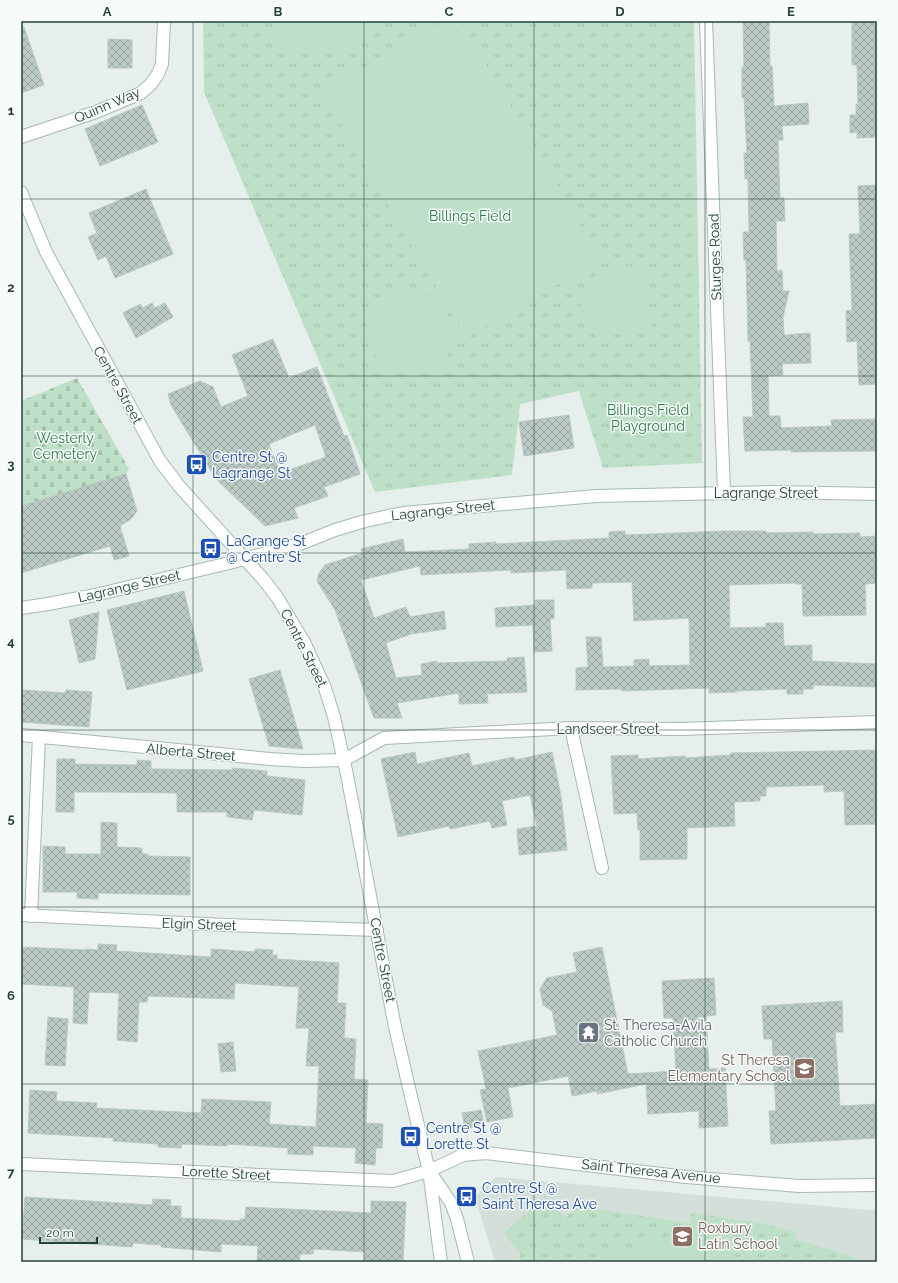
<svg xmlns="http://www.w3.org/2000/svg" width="898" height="1283" font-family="Raleway,sans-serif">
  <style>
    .built { fill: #d4dfda }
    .cemetery { fill: url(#cemetery-stones) }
    .park { fill: url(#park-tufts) }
    .garden { fill: #bfe0c8 }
    .building { fill: url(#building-cross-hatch); stroke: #b8c9c2; fill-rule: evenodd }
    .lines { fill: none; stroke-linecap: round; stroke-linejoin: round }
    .street-casing { stroke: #a8b8b2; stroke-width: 14 }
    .secondary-casing { stroke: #a4bbb3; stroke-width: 14 }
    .street { stroke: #fff; stroke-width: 12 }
    .secondary { stroke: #fff; stroke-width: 12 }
    .grid { fill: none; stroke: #24423a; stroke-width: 1; stroke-opacity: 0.55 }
    .labels { text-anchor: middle; stroke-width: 3; stroke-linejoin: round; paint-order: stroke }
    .street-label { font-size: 14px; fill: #24423a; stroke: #f7fbf9 }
    .park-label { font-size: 14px; fill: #2d7a4b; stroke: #f7fbf9 }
    .transit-label { font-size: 14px; fill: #164399; stroke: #f7fbf9; text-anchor: start }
    .worship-label { font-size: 14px; fill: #5b616d; stroke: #f7fbf9; text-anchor: start }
    .education-label { font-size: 14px; fill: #785e54; stroke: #f7fbf9; text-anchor: end }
    .neatline { fill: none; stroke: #24423a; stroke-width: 1.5 }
    .grid-label { font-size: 13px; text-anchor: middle; font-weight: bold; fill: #24423a }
  </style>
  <defs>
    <pattern id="cemetery-stones" width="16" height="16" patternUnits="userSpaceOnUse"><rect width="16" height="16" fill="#bfe0c8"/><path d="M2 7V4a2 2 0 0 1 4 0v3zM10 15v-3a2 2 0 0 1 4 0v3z" fill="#a4c1ad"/></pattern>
    <pattern id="park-tufts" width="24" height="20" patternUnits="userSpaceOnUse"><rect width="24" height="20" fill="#bfe0c8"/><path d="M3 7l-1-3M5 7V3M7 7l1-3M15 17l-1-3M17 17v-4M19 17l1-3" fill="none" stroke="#a4c1ad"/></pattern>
    <pattern id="building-cross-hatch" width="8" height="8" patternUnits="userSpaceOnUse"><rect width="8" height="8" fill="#bbcac4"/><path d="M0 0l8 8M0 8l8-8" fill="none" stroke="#98a6a0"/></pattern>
  </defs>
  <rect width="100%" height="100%" fill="#e6efeb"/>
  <!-- built -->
  <path class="built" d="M496 1177 869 1210 877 1209V1262H495L475 1197Z"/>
  <!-- cemetery -->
  <path class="cemetery" d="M77 378 129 469 126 474 21 506V401Z"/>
  <!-- park -->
  <g class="park">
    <path d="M203 21H694L702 463 603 468 579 391 520 404 512 475 375 492 204 92Z"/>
    <path d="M545 1196 565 1218 581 1203 596 1209 690 1223 691 1213 756 1222 796 1232 795 1239 854 1257 857 1262H520L519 1258 521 1255 504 1233Z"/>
  </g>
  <!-- garden -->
  <g class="garden">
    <path d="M278 21H381C364 44 332 55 304 51 294 49 286 45 278 41Z"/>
    <path d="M442 21H461L600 259 466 338 322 92Z"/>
    <path d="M618 265C629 266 636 268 645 273L653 332 596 336C569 308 581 273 618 265Z"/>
    <path d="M409 289C450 296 464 333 441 367L381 373 364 314C376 296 388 290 409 289Z"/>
    <path d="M711 1224 722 1262H583Z"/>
    <path d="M729 1254 753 1262H723Z"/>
  </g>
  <!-- building -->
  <g class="building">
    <path d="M743 21H769L770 66H772L774 106 808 103 809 124 782 126 783 140H778L780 198H784L785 221H776L777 271 782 270 783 291H789L783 317 784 335 810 333 811 363 782 364 783 375 768 376 769 416H780L781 428 832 426 831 420 877 419V451L791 452V450L745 451 743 417H753L750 341H748L746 259 744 260 743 232H749L748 179H745L744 153H747L744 98H742V67H744Z"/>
    <path d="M852 21H877V137L857 138V132L850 133V115H856V104H858L857 65H852Z"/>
    <path d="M21 27H24L44 85 21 93Z"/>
    <path d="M108 39 132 40V68H108Z"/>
    <path d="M142 105 158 142 100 166 85 129Z"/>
    <path d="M877 185V384L859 385 857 341 847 342 846 311 852 310 849 234H860L858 186Z"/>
    <path d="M146 189 173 254 115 278 106 256 98 260 88 237 97 233 89 213Z"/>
    <path d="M152 303 155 308 165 303 173 317 136 338 123 313 140 304 143 308Z"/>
    <path d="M273 339 289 378 317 367 344 436 347 435 360 474 324 487 328 496 294 508 298 518 265 526 216 479 171 405 168 394 200 381 213 387 221 407 248 396 232 355ZM315 425 326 457 280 473 269 444Z"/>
    <path d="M569 415 574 448 524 456 519 422Z"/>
    <path d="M126 474 137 511 131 519 120 526 129 556 114 560 110 546 21 573V506Z"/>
    <path d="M625 531V535L725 531H766V533L813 532V534L860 533V537L877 536V583L865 584 866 615 803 616 802 584H795V583L729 585 730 628 766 627V623H783L784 646 812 645V661L877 664V687L813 685V689H803V694H787V689L736 691 737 692 709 693V688L622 691V689L576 690V668L588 667 586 637H601L603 667 634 666V660L649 659V666L690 665 689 618 634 621 632 582 592 583V588L567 589 566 570 511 573V570L421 575 420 566 361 580 374 618 406 607 410 617 444 611 446 629 411 634 386 643 396 678 422 675 421 664 437 661V663L507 661V658L524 657 527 692 487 694 488 703 459 704V693L397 703 402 718H374L335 610 317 581 319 573 325 565 362 553 361 549 403 539 405 552 469 549V544L496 542V544L609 538V532Z"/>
    <path d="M184 591 203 671 127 690 107 610Z"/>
    <path d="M535 600H554V619L550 618 552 651 534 652 533 625 496 627 495 608 535 605Z"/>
    <path d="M99 612 95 659 79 663 69 620Z"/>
    <path d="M280 670 303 749 269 746 249 679Z"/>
    <path d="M23 690 65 693 66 690 92 692 89 727 21 722Z"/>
    <path d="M877 750V824L845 825 844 791 824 792V785L766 787V796H760V801L734 802 735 826 687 828V859L640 860V830H638L637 813 614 814 611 756 638 755V759L685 756V758L731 755V753Z"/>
    <path d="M415 752 417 764 469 753 472 766 514 757 515 760 552 752 561 796 567 850 519 855 517 829 537 826 530 795 502 801 507 825 492 828 490 821 450 829 449 826 398 837 381 759Z"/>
    <path d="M57 759H75V764L137 765V760L151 761V769L232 770V768L267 771V776L305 780 302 815 254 810 252 820 227 817V812H177V793L109 792H74V812H56Z"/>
    <path d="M101 822 117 823V847L142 848V854H148V856L190 857V895L98 893V899L77 898V892H43V846L65 847V854H101Z"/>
    <path d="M98 944 117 945 116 951 211 957V949L255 952V949L273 950 272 955H277V959L339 963 337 1003H346L344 1038 356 1039 354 1079 368 1080 366 1123 383 1124 382 1148H376L375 1165 355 1163 356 1148 313 1146V1155L288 1154V1148L227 1144V1146L182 1144 181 1148 158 1147V1144L113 1141 114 1138 28 1133 30 1090 57 1092 56 1101 97 1103 96 1108 201 1113 202 1099 271 1102 269 1124 316 1127 319 1066H306L309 1028H296L299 987 235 983 234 999 148 996 147 1002H139L137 1042 117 1040 119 993 89 992 87 1024 73 1023 74 987 21 984V947L86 950V949L98 950Z"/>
    <path d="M602 947 628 1074 676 1071 673 1018H664L662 981 714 978 716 1015 706 1016 709 1069 725 1068 728 1126 699 1128V1111L648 1114 646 1084 597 1094V1091L572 1096 568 1076 508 1088 513 1117 487 1122 480 1090 486 1089 478 1051 557 1035 552 1011 543 1005 540 989 547 978 577 972 573 953Z"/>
    <path d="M842 1001 843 1032H835L840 1106 877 1104V1138L771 1144 769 1111H776L772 1039H764L762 1006Z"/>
    <path d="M48 1017 68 1019 65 1066 45 1065Z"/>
    <path d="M233 1042 236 1071 221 1072 218 1044Z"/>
    <path d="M481 1110 484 1125 465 1129 462 1113Z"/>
    <path d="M25 1197 152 1205 153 1199 171 1200 170 1206H181V1218L240 1221V1219H245L246 1207 371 1213V1201L406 1202 403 1262H364L365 1252 314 1249 313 1254H300L299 1262H257L258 1246 221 1244V1252L161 1247V1245L133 1243 132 1247 22 1239Z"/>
  </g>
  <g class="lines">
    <defs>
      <g id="street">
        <path d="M706 21 724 492"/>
        <path d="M21 137 96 112 141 93 151 84 158 74 162 64 164 21"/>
        <path d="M571 728 602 868"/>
        <path d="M21 735 270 759 303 761 344 760 384 738 571 728 682 729 877 722"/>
        <path d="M21 915 225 925 377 930"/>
        <path d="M31 916 39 737"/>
        <path d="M21 1164 393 1181 429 1171 463 1155 486 1153 686 1177 799 1186 877 1185"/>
      </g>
      <g id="secondary">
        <path d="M21 192 46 252 160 461 179 486 263 579 277 597 304 642 325 688 334 717 347 775 395 1027 409 1088 429 1171 441 1262"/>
        <path d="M21 608 48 604 95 595 229 563 300 544 335 530 365 521 403 513 596 496 774 492 877 494"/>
        <path d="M430 1172 451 1203 457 1219 468 1262"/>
      </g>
    </defs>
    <!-- street casing -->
    <use href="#street" class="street-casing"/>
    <!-- secondary casing -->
    <use href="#secondary" class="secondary-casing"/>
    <!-- street -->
    <use href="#street" class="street"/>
    <!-- secondary -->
    <use href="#secondary" class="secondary"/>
  </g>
  <!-- grid -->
  <path class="grid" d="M193 21V1262M364 21V1262M534 21V1262M705 21V1262M21 199H877M21 376H877M21 553H877M21 730H877M21 907H877M21 1084H877"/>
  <!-- icons -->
  <defs>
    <symbol id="bus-square" viewBox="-11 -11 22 22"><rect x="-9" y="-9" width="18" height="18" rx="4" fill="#1a4fb4" stroke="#f7fbf9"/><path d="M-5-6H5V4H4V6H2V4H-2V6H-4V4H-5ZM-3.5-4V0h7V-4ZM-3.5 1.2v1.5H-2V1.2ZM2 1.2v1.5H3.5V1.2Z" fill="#fff"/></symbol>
    <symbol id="temple-square" viewBox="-11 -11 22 22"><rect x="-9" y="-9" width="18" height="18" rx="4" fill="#6b7280" stroke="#f7fbf9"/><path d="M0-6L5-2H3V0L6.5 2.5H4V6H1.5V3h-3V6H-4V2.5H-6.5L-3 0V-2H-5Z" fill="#fff"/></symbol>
    <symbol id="school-square" viewBox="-11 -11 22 22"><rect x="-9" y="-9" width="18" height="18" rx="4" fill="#8d6e63" stroke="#f7fbf9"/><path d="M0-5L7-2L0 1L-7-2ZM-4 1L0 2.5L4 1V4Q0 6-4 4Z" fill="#fff"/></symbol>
  </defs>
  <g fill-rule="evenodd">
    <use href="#bus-square" x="184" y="452" width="25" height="25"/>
    <use href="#bus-square" x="198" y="536" width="25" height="25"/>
    <use href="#temple-square" x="576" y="1020" width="25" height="25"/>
    <use href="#school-square" x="792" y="1056" width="25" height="25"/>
    <use href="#bus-square" x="398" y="1124" width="25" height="25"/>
    <use href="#bus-square" x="454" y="1184" width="25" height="25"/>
    <use href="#school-square" x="670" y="1224" width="25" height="25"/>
  </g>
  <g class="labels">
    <!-- street labels -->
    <g class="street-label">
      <text transform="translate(107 105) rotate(-23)" y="5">Quinn Way</text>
      <text transform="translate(715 257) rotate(-92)" y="5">Sturges Road</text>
      <text transform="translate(118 385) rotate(61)" y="5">Centre Street</text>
      <text x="766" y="498">Lagrange Street</text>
      <text transform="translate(443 510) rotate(-6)" y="5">Lagrange Street</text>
      <text transform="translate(129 586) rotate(-13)" y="5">Lagrange Street</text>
      <text transform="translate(304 648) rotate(63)" y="5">Centre Street</text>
      <text x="608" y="734">Landseer Street</text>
      <text transform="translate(191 752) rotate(5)" y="5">Alberta Street</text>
      <text transform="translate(199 924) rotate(2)" y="5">Elgin Street</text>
      <text transform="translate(383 960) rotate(79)" y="5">Centre Street</text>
      <text transform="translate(651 1171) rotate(6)" y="5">Saint Theresa Avenue</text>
      <text transform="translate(226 1173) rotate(3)" y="5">Lorette Street</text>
    </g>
    <!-- park labels -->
    <g class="park-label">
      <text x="470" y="221">Billings Field</text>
      <text x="648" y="415">Billings Field<tspan x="648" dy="16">Playground</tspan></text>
      <text x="65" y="443">Westerly<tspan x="65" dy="16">Cemetery</tspan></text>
    </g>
    <!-- transit labels -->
    <g class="transit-label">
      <text x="212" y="462">Centre St @<tspan x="212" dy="16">Lagrange St</tspan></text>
      <text x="226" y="546">LaGrange St<tspan x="226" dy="16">@ Centre St</tspan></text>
      <text x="426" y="1133">Centre St @<tspan x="426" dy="16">Lorette St</tspan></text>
      <text x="482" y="1193">Centre St @<tspan x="482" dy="16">Saint Theresa Ave</tspan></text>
    </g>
    <!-- worship labels -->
    <g class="worship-label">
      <text x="604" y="1030">St. Theresa-Avila<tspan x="604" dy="16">Catholic Church</tspan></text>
    </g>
    <!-- education labels -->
    <g class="education-label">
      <text x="790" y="1065">St Theresa<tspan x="790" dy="16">Elementary School</tspan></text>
      <text x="698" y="1233" text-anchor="start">Roxbury<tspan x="698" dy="16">Latin School</tspan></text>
    </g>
  </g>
  <!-- border -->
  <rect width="898" height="1283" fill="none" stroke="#f7fbf9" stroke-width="44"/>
  <!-- scale -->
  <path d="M40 1237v6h57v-6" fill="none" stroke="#24423a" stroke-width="2"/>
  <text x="46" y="1237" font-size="12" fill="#24423a" stroke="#f7fbf9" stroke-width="3" paint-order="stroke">20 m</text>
  <rect x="22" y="22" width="854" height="1239" class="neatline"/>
  <g class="grid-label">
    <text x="107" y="16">A</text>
    <text x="278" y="16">B</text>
    <text x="449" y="16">C</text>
    <text x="620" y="16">D</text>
    <text x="791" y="16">E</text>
    <text x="11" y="115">1</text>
    <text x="11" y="292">2</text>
    <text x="11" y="469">3</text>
    <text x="11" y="646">4</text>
    <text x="11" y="823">5</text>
    <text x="11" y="1000">6</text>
    <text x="11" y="1177">7</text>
  </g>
</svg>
